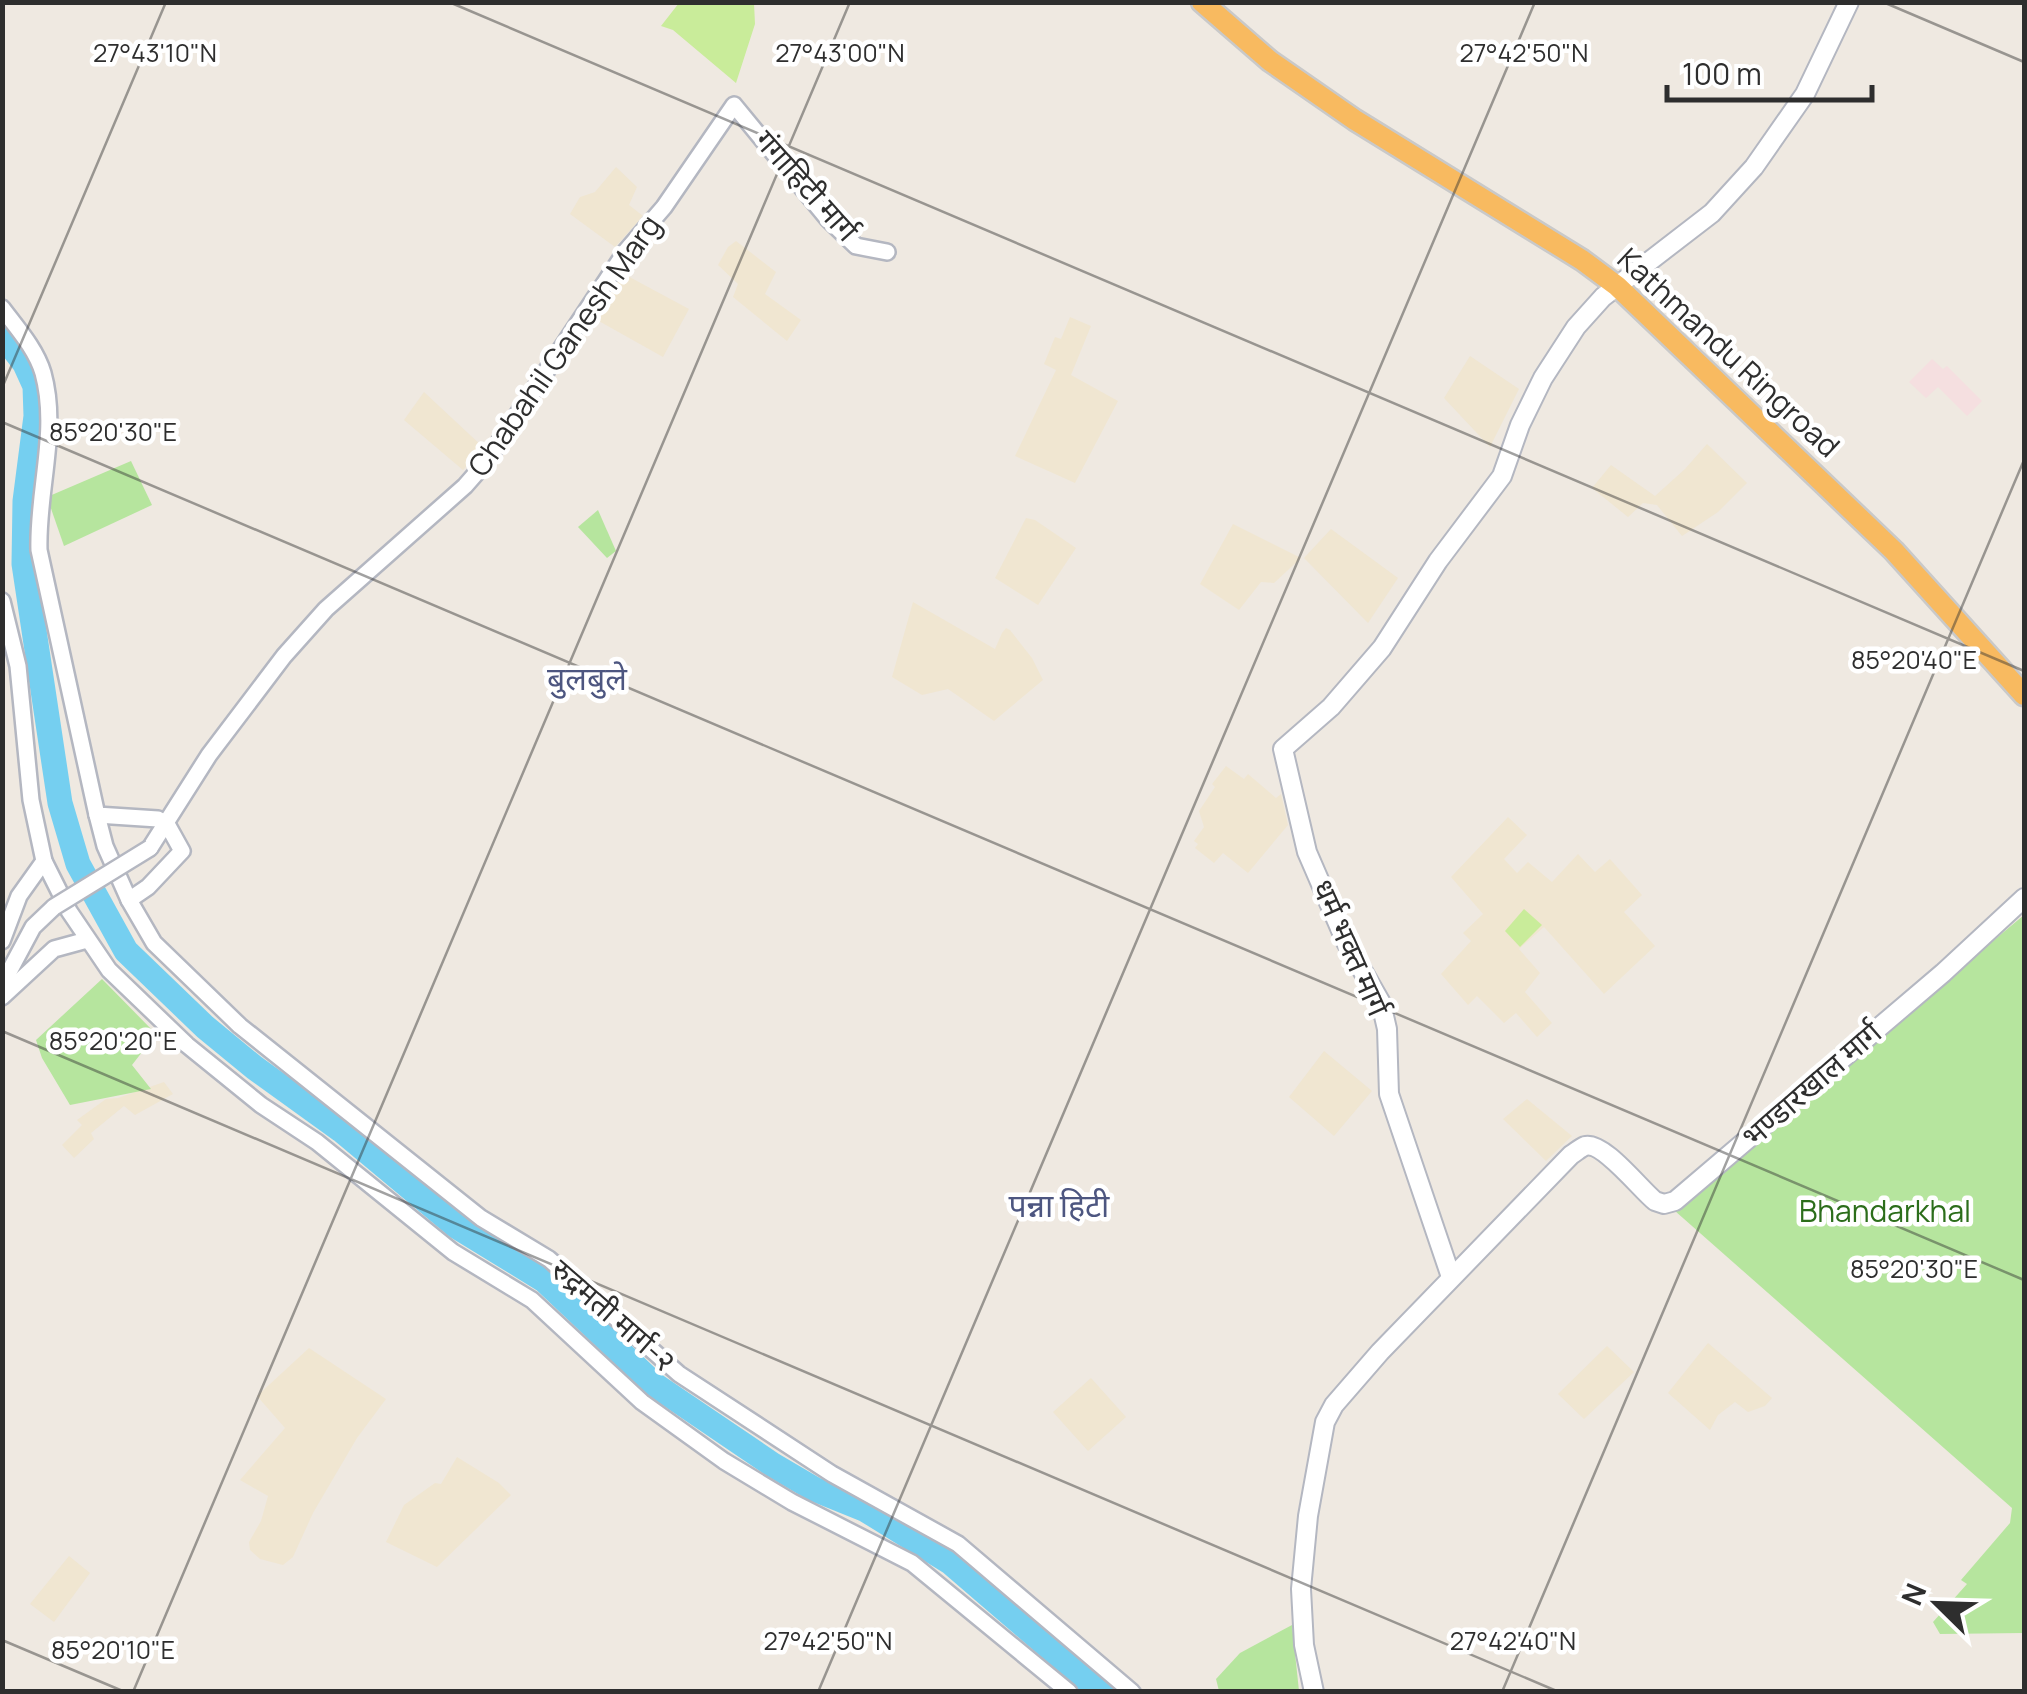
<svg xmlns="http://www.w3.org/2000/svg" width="2027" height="1694" font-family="Manrope,'Noto Sans Devanagari',sans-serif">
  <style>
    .education { fill: #f0e6d1 }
    .medical { fill: #f5dfe0 }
    .green { fill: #b6e59e }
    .pitch { fill: #c9ec9a }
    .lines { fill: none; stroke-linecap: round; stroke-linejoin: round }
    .river { stroke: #75cff0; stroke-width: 25 }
    .tertiary-casing { stroke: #b4b7c1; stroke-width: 20 }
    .secondary-casing { stroke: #b4b7c1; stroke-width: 22 }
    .trunk-casing { stroke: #c9c9c9; stroke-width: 25 }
    .tertiary { stroke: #fff; stroke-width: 15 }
    .secondary { stroke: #fff; stroke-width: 18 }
    .trunk { stroke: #f8ba60; stroke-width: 20 }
    .tertiary-bridge-casing { stroke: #b4b7c1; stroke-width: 20; stroke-linecap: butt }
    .tertiary-bridge { stroke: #fff; stroke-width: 15 }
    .ticks { fill: none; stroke: #2e2e2e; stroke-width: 2.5; stroke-opacity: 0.45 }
    .labels { text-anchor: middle; stroke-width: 9; stroke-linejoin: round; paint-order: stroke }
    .street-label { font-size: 30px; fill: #2e2e2e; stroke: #fff }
    .park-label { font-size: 30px; fill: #2c6e1b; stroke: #fff }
    .neighbourhood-label { font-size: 32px; fill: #4d5680; stroke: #fff }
    .ticks-label { font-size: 25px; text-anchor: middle; fill: #2e2e2e; stroke: #fff; stroke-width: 9; stroke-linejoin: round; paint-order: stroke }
  </style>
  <rect width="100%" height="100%" fill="#efe9e1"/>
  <!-- education -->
  <g class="education">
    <path d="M616 167 637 187 629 205 643 216 615 247 570 214 580 197 595 192Z"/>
    <path d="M736 241 776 272 765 294 801 320 787 341 733 297 738 284 718 265 728 247Z"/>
    <path d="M622 273 689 309 663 357 597 320Z"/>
    <path d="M1070 317 1091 326 1071 375 1118 401 1075 483 1015 456 1056 370 1044 364 1055 337 1061 339Z"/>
    <path d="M1470 356 1519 389 1490 447 1444 398Z"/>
    <path d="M424 392 484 448 463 470 404 420Z"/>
    <path d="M1707 444 1747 483 1718 512 1682 536 1657 505 1643 503 1628 517 1592 488 1611 465 1655 496 1685 469Z"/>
    <path d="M1026 518 1035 520 1076 548 1038 605 995 578Z"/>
    <path d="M1233 524 1301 558 1274 583 1261 582 1239 610 1200 584Z"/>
    <path d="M1331 529 1398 578 1368 623 1304 558Z"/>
    <path d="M913 602 995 649 1002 633 1006 628 1010 630 1032 658 1043 680 994 721 948 689 922 695 892 677Z"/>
    <path d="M1226 766 1244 779 1248 774 1276 798 1281 794 1288 825 1248 873 1223 853 1214 863 1195 848 1198 844 1194 841 1204 827 1199 811 1215 787 1212 784Z"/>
    <path d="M1508 817 1527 835 1504 859 1517 873 1528 862 1552 882 1578 854 1595 872 1610 859 1642 895 1624 912 1655 946 1604 994 1544 927 1519 949 1540 973 1525 992 1552 1023 1537 1037 1516 1013 1504 1023 1477 996 1468 1005 1441 974 1471 941 1463 933 1483 914 1451 877Z"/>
    <path d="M1324 1051 1372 1091 1334 1136 1289 1097Z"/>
    <path d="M164 1082 173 1094 135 1115 124 1106 91 1133 94 1139 74 1158 62 1145 82 1125 77 1120 106 1099 118 1098Z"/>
    <path d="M1527 1099 1572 1136 1546 1161 1503 1119Z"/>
    <path d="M1708 1343 1772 1398 1765 1406 1748 1412 1735 1402 1718 1415 1710 1430 1668 1393Z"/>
    <path d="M1607 1346 1634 1372 1584 1419 1558 1394Z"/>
    <path d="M309 1348 386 1399 357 1438 313 1513 293 1557 283 1565 260 1559 250 1550 249 1542 261 1521 268 1496 240 1480 285 1428 257 1396Z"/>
    <path d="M1091 1378 1126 1417 1088 1451 1053 1412Z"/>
    <path d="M457 1457 499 1483 511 1495 437 1567 386 1542 404 1505 435 1483 441 1484Z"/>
    <path d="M69 1556 90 1573 54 1622 30 1604Z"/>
  </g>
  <!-- medical -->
  <path class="medical" d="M1932 359 1943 369 1947 366 1982 401 1967 416 1938 387 1926 398 1909 382Z"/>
  <!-- green -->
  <g class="green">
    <path d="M131 461 152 505 64 546 47 497Z"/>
    <path d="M598 510 616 551 607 558 578 527Z"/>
    <path d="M2024 915V1633L1940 1634 1933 1622 1967 1584 1961 1580 2010 1523 2012 1508 1675 1211 1734 1158Z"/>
    <path d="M102 979 156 1034 132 1065 151 1089 70 1105 42 1058 36 1040Z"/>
    <path d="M1292 1625 1299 1691H1219L1216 1679 1240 1653Z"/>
  </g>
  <!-- pitch -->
  <g class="pitch">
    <path d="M679 3H754L755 24 736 83 673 30 661 26Z"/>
    <path d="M1524 909 1542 925 1520 947 1505 931Z"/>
  </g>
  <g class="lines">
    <!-- river -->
    <path class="river" d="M2 334 25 364 35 386 36 416 25 501 24 564 60 803 78 864 126 951 205 1027 255 1068 341 1130 456 1226 544 1280 655 1385 773 1465 814 1489 866 1510 950 1562 1101 1692"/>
    <defs>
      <g id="tertiary">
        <path d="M2 308C17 328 36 349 43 373 59 431 37 491 39 550L97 815 158 819 167 824 182 851 148 887 129 900"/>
        <path d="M2 601 18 666 31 800 44 861 69 911 109 970 187 1045 261 1105 317 1142 453 1252 532 1300 642 1402 724 1461 792 1502 912 1563 1069 1692"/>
        <path d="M97 815 105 846 129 900 154 943 240 1026 481 1218 549 1259 679 1374 832 1474 958 1544 1132 1692"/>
        <path d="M150 848 209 755 284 656 326 609 465 486 486 462 626 251 664 207 734 105 827 218 856 246 887 252"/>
        <path d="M2 941 19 896 44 861"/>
        <path d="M2 985 33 927 54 907"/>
        <path d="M2 997 54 949 87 940"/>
      </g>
      <g id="secondary">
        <path d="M1451 1277 1389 1094 1387 1029 1381 1003 1346 942 1307 852 1283 749 1331 707 1382 648 1438 561 1502 476 1520 425 1543 378 1576 327 1603 297 1712 213 1754 167 1805 94 1849 2"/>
        <path d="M1314 1692 1304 1645 1301 1589 1308 1516 1325 1422 1334 1405 1380 1352 1571 1155C1576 1152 1580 1148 1585 1146 1603 1141 1640 1189 1655 1201L1664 1204 1675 1201 1943 973 2024 898"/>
      </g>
      <path id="trunk" d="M1202 2 1270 61 1355 120 1582 260 1617 286 1894 551 2024 695"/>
    </defs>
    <!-- tertiary casing -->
    <use href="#tertiary" class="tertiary-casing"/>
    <!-- secondary casing -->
    <use href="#secondary" class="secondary-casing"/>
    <!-- trunk casing -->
    <use href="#trunk" class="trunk-casing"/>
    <!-- tertiary -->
    <use href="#tertiary" class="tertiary"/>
    <!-- secondary -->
    <use href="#secondary" class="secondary"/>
    <!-- trunk -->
    <use href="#trunk" class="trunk"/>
    <defs>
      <path id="tertiary-bridge" d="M54 907 150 848"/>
    </defs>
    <!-- tertiary-bridge casing -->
    <use href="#tertiary-bridge" class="tertiary-bridge-casing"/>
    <!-- tertiary-bridge -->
    <use href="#tertiary-bridge" class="tertiary-bridge"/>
  </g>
  <!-- ticks -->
  <path class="ticks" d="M449 2 2024 671M1883 2 2024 62M2 388 166 2M2 422 2024 1280M2 1031 1559 1692M2 1640 125 1692M133 1692 850 2M818 1692 1535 2M1502 1692 2024 460"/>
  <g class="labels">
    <!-- street labels -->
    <g class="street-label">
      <text transform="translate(806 186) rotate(48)" y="10">गंगाहिटी मार्ग</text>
      <text transform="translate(565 346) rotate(-55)" y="10">Chabahil Ganesh Marg</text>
      <text transform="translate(1728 353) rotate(43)" y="10">Kathmandu Ringroad</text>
      <text transform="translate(1350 948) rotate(66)" y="10">धर्म भक्त मार्ग</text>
      <text transform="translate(1812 1085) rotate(-41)" y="10">भण्डारखाल मार्ग</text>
      <text transform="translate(613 1316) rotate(41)" y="10">रुद्रमती मार्ग-२</text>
    </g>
    <!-- park labels -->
    <g class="park-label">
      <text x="1885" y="1222">Bhandarkhal</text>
    </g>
    <!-- neighbourhood labels -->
    <g class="neighbourhood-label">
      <text x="587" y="690">बुलबुले</text>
      <text x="1059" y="1217">पन्ना हिटी</text>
    </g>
  </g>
  <g class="ticks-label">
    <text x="155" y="62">27°43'10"N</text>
    <text x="840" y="62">27°43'00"N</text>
    <text x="1524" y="62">27°42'50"N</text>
    <text x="113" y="441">85°20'30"E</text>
    <text x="1914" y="669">85°20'40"E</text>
    <text x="113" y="1050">85°20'20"E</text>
    <text x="1914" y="1278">85°20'30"E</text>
    <text x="828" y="1650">27°42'50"N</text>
    <text x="1513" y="1650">27°42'40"N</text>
    <text x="113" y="1659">85°20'10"E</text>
  </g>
  <!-- border -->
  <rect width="2027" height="1694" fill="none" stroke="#2e2e2e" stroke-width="10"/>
  <!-- north arrow -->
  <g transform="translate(1937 1604) rotate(293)" stroke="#ffffff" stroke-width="8" paint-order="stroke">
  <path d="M0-8L18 38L0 25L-18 38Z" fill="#2e2e2e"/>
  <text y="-15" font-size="28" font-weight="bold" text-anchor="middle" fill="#2e2e2e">N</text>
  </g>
  <!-- scale -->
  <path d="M1667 85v15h205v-15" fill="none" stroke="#2e2e2e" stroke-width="5"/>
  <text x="1682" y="85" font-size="30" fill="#2e2e2e" stroke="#ffffff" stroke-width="8" paint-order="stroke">100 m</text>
</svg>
